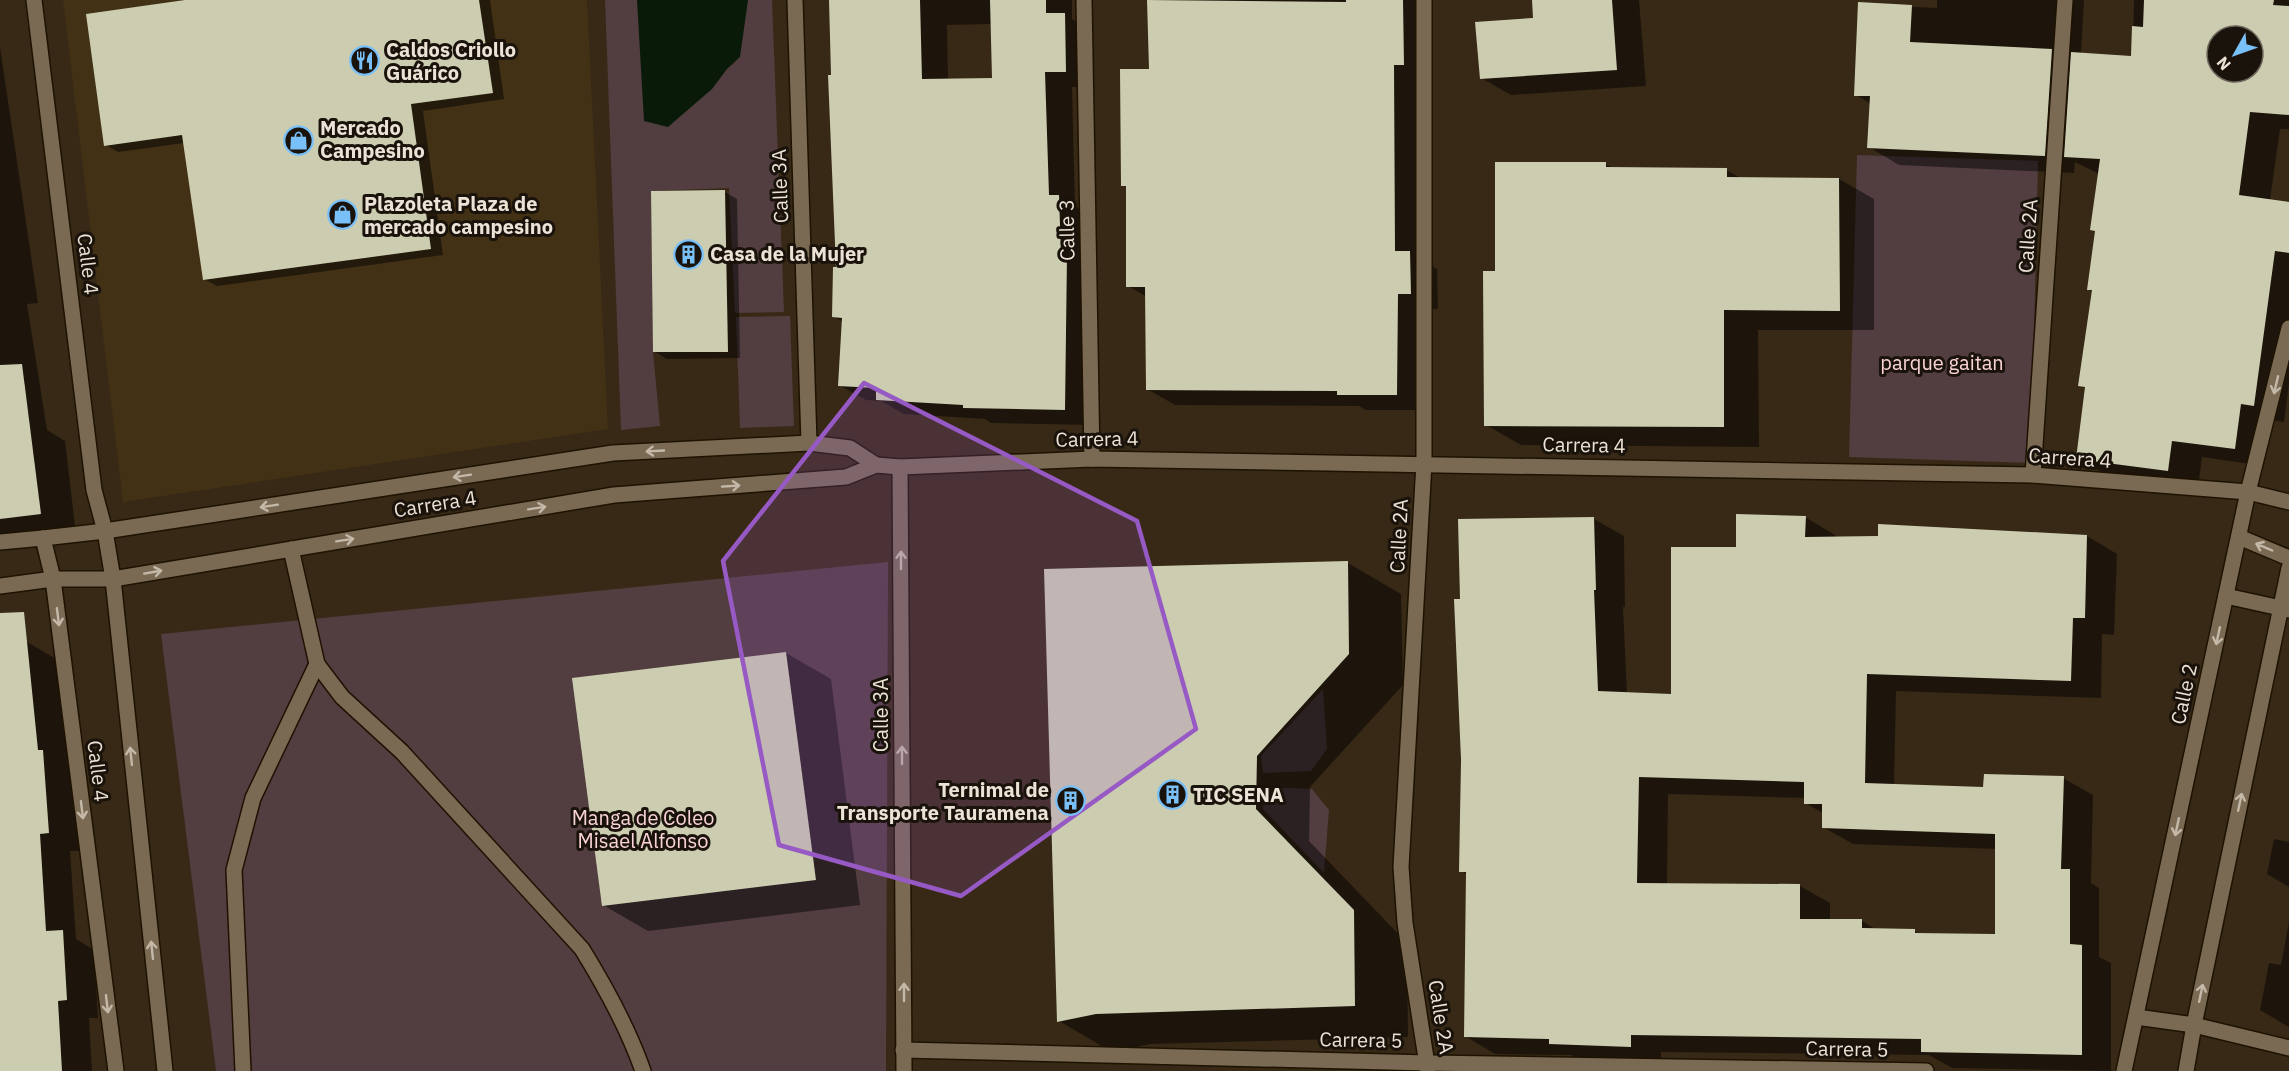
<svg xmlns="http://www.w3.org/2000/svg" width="2289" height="1071" font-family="'IBM Plex Sans',sans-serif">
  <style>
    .built { fill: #433116 }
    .green { fill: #523d40 }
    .water { fill: #091a08 }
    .shadow { fill: #0007; fill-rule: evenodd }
    .building { fill: #cccdb0; fill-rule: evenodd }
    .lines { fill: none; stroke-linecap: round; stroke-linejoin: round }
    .lane-casing { stroke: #1e1201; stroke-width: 18 }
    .street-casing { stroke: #1e1201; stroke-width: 18 }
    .secondary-casing { stroke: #1e1201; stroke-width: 18 }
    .lane { stroke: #7a6a54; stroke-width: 15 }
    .street { stroke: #7a6a54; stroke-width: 15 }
    .secondary { stroke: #7a6a54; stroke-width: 15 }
    .oneway { stroke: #c4b9a8 }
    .marked { fill: #975ac5; fill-opacity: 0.2; stroke: #975ac5; stroke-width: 4.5; stroke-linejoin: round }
    .labels { text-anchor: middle; stroke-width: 6; stroke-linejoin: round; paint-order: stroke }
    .poi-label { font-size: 20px; font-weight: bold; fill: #ece3d6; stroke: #1a130b; text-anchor: start }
    .street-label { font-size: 20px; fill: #ece3d6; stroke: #1a130b }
    .park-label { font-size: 20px; fill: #f9d3d8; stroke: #1a130b }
  </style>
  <rect width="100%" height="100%" fill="#372915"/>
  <!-- built -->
  <path class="built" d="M63 0H587L608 429 123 502Z"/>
  <!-- green -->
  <g class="green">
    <path d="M605 0H772L784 312 735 313 729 188 651 191 653 352 660 426 621 430Z"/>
    <path d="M1857 155 2038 161 2031 463 1849 457Z"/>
    <path d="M790 316 794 426 740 428 736 317Z"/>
    <path d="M888 562 886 1071H216L161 634Z"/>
    <path d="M1323 689 1327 749 1311 771 1263 773 1261 756Z"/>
    <path d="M1264 787 1312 789 1329 810 1324 873 1263 809Z"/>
  </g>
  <!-- water -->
  <path class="water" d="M637 0H748L740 57 727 69 712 89 668 127 644 121Z"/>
  <!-- shadow -->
  <g class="shadow">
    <path d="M196 0H490L504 99 423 111 443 255 217 286 204 279 184 143 118 152 106 145Z"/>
    <path d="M830 0H1072V19L1091 30 1092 87H1072L1075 206 1086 212 1091 425 991 423 985 419 904 414 881 401 866 400 839 385 843 322 833 316 838 269ZM992 24 993 80H948L947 25Z"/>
    <path d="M1146 0H1431L1422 260 1437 269 1438 309H1425V410H1366L1359 406 1175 405 1147 389V297L1128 286 1150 70 1148 1Z"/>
    <path d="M1535 0H1639L1646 86 1511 95 1481 78 1535 19Z"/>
    <path d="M1937 0H2084L2081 54 2133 57 2134 0H2289V129H2280L2270 200 2289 203V384L2284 422 2270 420 2264 466 2202 457 2198 488 2107 475 2077 458 2087 389 2080 385 2093 292 2088 289 2096 232 2092 230 2099 174 2075 162 2074 173 1899 165 1869 147 1871 104 1856 95 1859 4 1937 8ZM2217 36H2253V72H2217Z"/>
    <path d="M0 47 38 303 27 304 47 430 65 441 76 534 0 543Z"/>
    <path d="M1605 164 1615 169 1726 170 1741 178 1839 179 1874 199V330H1758L1759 447 1521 445 1486 425 1496 273Z"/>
    <path d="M725 192 737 199 740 358 667 359 655 352Z"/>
    <path d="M1805 517 1835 535V538L2087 536 2117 554 2114 635 2102 634 2101 698 1896 691 1894 785 1985 788 2063 778 2093 795 2091 883 2099 888V957L2111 963V1071L1952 1068 1929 1055 1661 1052V1063L1580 1060 1571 1055 1495 1054 1465 1036 1468 875 1461 871 1460 521 1594 519 1624 536 1625 607H1623L1627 694 1673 695 1737 549ZM1668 794 1806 798 1805 803 1823 813V827L1853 844 1997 849V936L1922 935 1914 931 1877 930 1862 921H1830V903L1800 886 1667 885Z"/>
    <path d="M1348 563 1401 594 1403 685 1310 787 1309 841 1407 943 1408 1037 1151 1044 1112 1052 1059 1021Z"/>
    <path d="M27 642 58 660 68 767 73 770 80 851H70L76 939 94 950 98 1018H89L92 1071H0V645Z"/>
    <path d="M786 653 831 679 860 905 648 931 603 905Z"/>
    <path d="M2274 839 2289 842V887L2267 874Z"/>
    <path d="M2289 922V1027L2260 1010 2269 963 2281 965Z"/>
  </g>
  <!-- building -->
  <g class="building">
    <path d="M185 0H479L493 93 411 104 431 249 203 280 182 135 104 146 86 14Z"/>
    <path d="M829 0H920L922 79 992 78 990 0H1046V13H1065L1066 72H1045L1049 195H1059L1061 255H1067L1065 410 963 408V405L876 400V388L838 386 842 318 832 317 833 267H836L828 75H831Z"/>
    <path d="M1147 0 1346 2V0H1403L1404 65H1394L1395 251H1410L1411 294H1398L1397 395H1337V391L1146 390 1145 287H1126V186H1121L1120 69H1149Z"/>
    <path d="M1532 0H1612L1617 70 1480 79 1475 22 1533 18Z"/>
    <path d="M2144 0H2274L2273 5 2289 6V115L2250 112 2239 195 2289 202V253L2275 251 2254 406 2241 404 2235 449 2172 441 2168 471 2076 459 2085 387 2078 386 2092 290H2087L2095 231 2090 230 2100 159 2064 157 2071 52 2131 56 2132 26 2143 27ZM2217 36H2253V72H2217Z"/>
    <path d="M1858 2 1912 5 1910 42 2052 49 2045 156 1867 148 1870 96H1854Z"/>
    <path d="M1495 162H1606V167L1727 168V177L1839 178 1840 311 1724 310V427L1484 426 1483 271H1495Z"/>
    <path d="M725 190 728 352H653L651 191Z"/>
    <path d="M22 364 41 514 0 519V365Z"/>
    <path d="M1736 514 1806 516 1805 537 1878 536V524L2087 535 2085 618H2073L2071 681 1867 674 1865 783 1983 787 1984 774 2064 776 2061 869H2070V944L2082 945V1055L1921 1052V1039L1631 1035V1047L1549 1044V1039L1464 1037 1466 872H1459L1461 760 1454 599H1460L1458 519 1594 517 1596 590H1594L1598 691 1671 694V547H1736ZM1639 777 1804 782V804H1822V828L1995 834V934L1915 933V929L1862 928V919H1800V884L1637 883Z"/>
    <path d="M1348 561 1349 654 1257 756 1256 809 1354 910 1355 1006 1096 1014 1057 1022 1044 569Z"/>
    <path d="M24 612 38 750H43L49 833 40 834 46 931 63 930 67 1000 58 1001 62 1071H0V613Z"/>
    <path d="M786 652 816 880 602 906 572 678Z"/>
  </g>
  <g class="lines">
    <defs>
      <g id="lane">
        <path d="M291 549 317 664 342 697 402 752 582 949C606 988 628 1028 643 1071"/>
        <path d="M243 1071 234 870 253 798 317 664"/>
      </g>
      <g id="street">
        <path d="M34 0 94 490 105 531 113 579 165 1071"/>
        <path d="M795 0 809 443"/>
        <path d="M1084 0 1092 459"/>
        <path d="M1424 0V463L1401 867 1405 923 1428 1071"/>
        <path d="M900 467 904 1071"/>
        <path d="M2033 475 2065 0"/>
        <path d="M2239 537 2289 558"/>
        <path d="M0 542 43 538"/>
        <path d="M0 586 53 579H113L614 495 846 477 876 465 900 467 1092 459 2033 475 2248 492 2289 502"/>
        <path d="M2226 596 2289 610"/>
        <path d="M2136 1017 2194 1025 2289 1048"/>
        <path d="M903 1050 1428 1063 1926 1071"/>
        <path d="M116 1071 53 579 43 538 105 531 613 453 809 443 850 448 876 465"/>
      </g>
      <g id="secondary">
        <path d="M2124 1071 2248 492 2289 328"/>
        <path d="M2186 1071 2194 1025 2289 568"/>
      </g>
    </defs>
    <!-- lane casing -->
    <use href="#lane" class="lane-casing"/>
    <!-- street casing -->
    <use href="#street" class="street-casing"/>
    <!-- secondary casing -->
    <use href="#secondary" class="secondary-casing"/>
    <!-- lane -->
    <use href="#lane" class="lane"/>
    <!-- street -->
    <use href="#street" class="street"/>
    <!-- secondary -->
    <use href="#secondary" class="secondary"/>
  </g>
  <!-- one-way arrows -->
  <defs><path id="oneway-shaft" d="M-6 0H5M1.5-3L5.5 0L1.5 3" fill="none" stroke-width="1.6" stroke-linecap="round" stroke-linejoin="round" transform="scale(1.5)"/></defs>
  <g class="oneway">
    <use href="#oneway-shaft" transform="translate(2276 385) rotate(103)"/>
    <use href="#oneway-shaft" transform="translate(655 451) rotate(177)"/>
    <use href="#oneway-shaft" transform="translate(462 476) rotate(171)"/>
    <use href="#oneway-shaft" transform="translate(731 486) rotate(-4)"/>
    <use href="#oneway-shaft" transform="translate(269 506) rotate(171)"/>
    <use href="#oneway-shaft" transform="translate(537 508) rotate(-9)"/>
    <use href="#oneway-shaft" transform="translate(345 540) rotate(-9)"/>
    <use href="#oneway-shaft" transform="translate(2264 547) rotate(-157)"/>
    <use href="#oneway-shaft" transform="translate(901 560) rotate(-90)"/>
    <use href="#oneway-shaft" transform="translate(153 572) rotate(-10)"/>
    <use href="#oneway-shaft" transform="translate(58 617) rotate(83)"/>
    <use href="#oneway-shaft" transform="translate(2218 636) rotate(102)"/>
    <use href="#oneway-shaft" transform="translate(902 755) rotate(-90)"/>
    <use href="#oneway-shaft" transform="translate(131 756) rotate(-96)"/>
    <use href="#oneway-shaft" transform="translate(2240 802) rotate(-78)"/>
    <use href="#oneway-shaft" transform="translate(82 810) rotate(83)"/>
    <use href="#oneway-shaft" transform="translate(2177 827) rotate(102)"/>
    <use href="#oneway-shaft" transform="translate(152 950) rotate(-96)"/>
    <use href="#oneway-shaft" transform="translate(904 992) rotate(-90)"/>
    <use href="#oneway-shaft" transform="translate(2201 993) rotate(-78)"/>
    <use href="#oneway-shaft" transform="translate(107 1004) rotate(83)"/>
  </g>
  <!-- marked area -->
  <path class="marked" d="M864 383 1137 521 1196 729 961 896 779 845 723 561Z"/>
  <!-- icons -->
  <defs>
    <symbol id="restaurant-ring" viewBox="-11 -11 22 22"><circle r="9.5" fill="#1a130b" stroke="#79bff8" stroke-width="1.5"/><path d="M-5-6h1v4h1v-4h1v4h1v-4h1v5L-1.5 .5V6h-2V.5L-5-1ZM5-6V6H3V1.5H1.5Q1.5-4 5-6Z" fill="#79bff8"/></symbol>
    <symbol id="shop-ring" viewBox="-11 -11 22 22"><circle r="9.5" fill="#1a130b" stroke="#79bff8" stroke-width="1.5"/><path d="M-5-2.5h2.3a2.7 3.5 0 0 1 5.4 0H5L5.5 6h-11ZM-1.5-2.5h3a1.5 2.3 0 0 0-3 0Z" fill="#79bff8"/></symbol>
    <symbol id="building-ring" viewBox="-11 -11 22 22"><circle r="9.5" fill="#1a130b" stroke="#79bff8" stroke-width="1.5"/><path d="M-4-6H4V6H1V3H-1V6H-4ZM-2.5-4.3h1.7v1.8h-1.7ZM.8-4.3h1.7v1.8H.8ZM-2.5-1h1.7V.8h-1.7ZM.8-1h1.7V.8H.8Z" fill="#79bff8"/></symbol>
  </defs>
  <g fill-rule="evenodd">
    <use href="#restaurant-ring" x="348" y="44" width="33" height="33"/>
    <use href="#shop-ring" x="282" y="124" width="33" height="33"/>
    <use href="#shop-ring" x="326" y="198" width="33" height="33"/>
    <use href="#building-ring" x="672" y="238" width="33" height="33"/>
    <use href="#building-ring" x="1156" y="778" width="33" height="33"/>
    <use href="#building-ring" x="1054" y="784" width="33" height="33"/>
  </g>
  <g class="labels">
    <!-- poi labels -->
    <g class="poi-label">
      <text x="386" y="57">Caldos Criollo<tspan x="386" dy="23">Guárico</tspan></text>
      <text x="320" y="135">Mercado<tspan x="320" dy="23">Campesino</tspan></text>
      <text x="364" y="211">Plazoleta Plaza de<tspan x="364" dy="23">mercado campesino</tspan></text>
      <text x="710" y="261">Casa de la Mujer</text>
      <text x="1049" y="797" text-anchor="end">Ternimal de<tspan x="1049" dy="23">Transporte Tauramena</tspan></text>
      <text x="1193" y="802">TIC SENA</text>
    </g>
    <!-- street labels -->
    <g class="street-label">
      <text transform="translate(780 186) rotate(-92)" y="7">Calle 3A</text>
      <text transform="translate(1067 230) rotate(-91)" y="7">Calle 3</text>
      <text transform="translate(2028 236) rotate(-86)" y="7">Calle 2A</text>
      <text transform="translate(88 264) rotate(83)" y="7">Calle 4</text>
      <text transform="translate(1097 439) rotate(-1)" y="7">Carrera 4</text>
      <text transform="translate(1584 445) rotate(1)" y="7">Carrera 4</text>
      <text transform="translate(2070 458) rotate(4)" y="7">Carrera 4</text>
      <text transform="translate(435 504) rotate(-9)" y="7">Carrera 4</text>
      <text transform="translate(1399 536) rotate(-87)" y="7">Calle 2A</text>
      <text transform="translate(2184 694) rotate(-78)" y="7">Calle 2</text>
      <text transform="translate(881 715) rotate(-90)" y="7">Calle 3A</text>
      <text transform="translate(98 771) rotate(83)" y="7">Calle 4</text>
      <text transform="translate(1441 1017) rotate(81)" y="7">Calle 2A</text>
      <text transform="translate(1361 1040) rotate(1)" y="7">Carrera 5</text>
      <text transform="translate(1847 1049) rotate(1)" y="7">Carrera 5</text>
    </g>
    <!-- park labels -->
    <g class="park-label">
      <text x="1942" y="370">parque gaitan</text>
      <text x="643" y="825">Manga de Coleo<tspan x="643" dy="23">Misael Alfonso</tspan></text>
    </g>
  </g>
  <!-- north arrow -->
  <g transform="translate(2235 54) rotate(230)"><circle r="28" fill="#1a130b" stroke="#6e665c" stroke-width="1.5"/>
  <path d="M0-4.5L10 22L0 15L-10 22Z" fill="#79bff8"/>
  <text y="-9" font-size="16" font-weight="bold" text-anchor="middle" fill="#ece3d6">N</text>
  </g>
</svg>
